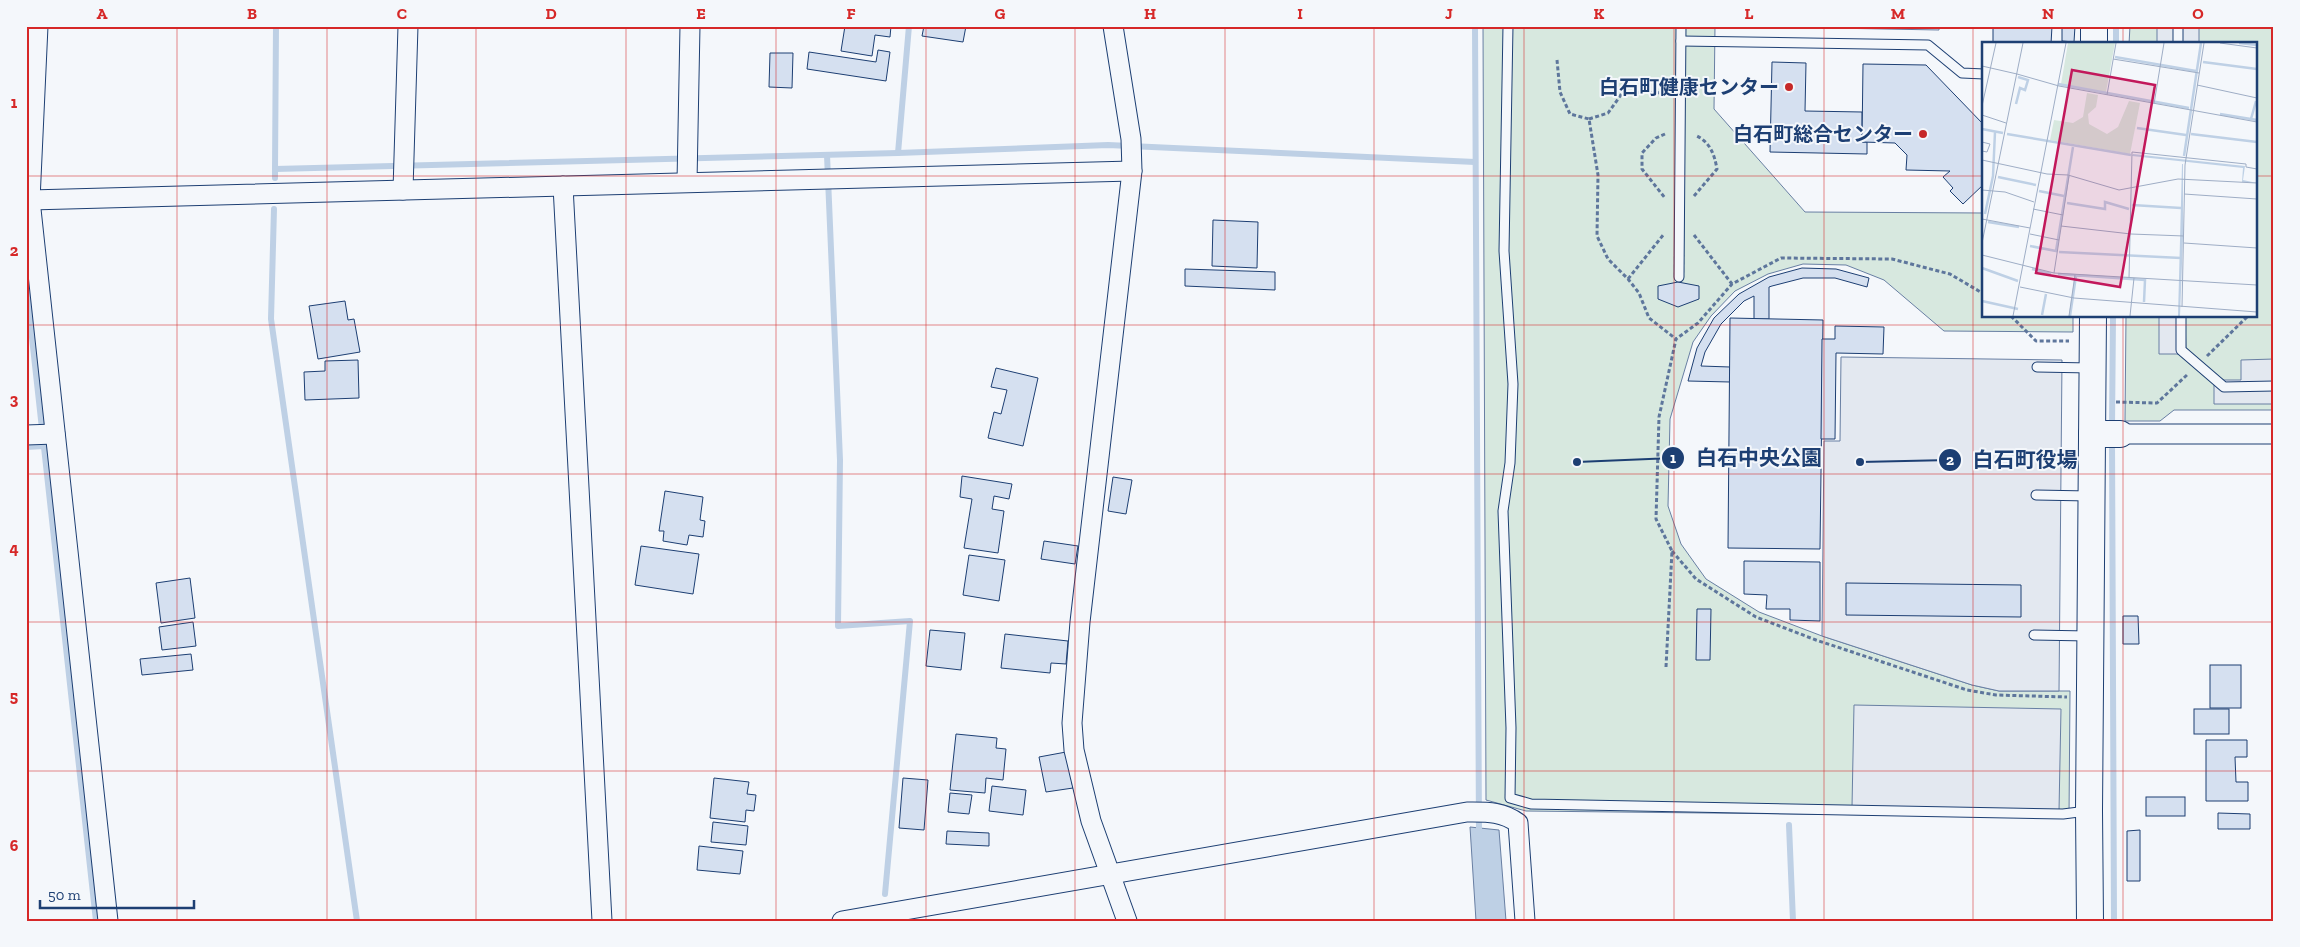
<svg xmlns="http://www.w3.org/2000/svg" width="2300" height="947" font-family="'Zilla Slab','Noto Sans JP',serif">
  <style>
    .green { fill: #d7e8df; stroke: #687fa3 }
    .parking { fill: #e3e8f0; stroke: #687fa3 }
    .water { fill: #bed0e5; stroke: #687fa3 }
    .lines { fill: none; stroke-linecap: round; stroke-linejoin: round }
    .stream { stroke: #bed0e5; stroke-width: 6 }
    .building { fill: #d5e0f0; stroke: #1d3f73 }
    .lane-casing { stroke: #1d3f73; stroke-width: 11 }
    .street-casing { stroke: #1d3f73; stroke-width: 21 }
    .secondary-casing { stroke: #1d3f73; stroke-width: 28 }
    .path { stroke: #5e769c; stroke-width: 3; stroke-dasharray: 4 2.5; stroke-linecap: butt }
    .lane { stroke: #f4f7fb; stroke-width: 9 }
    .street { stroke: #f4f7fb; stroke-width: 19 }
    .secondary { stroke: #f4f7fb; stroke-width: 26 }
    .grid { fill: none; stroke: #d62828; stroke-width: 1; stroke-opacity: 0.55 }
    .poi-dot { fill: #c62828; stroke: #f4f7fb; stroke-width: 2 }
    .labels { text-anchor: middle; stroke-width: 4; stroke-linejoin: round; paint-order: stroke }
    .poi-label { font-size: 20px; font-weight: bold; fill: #1d3f73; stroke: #f4f7fb; text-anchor: end }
    .inset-river { fill: none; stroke: #bed0e5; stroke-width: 2.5 }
    .inset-road { fill: none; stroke: #9eadc5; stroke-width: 1 }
    .view { fill: #c2185b; fill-opacity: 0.15; stroke: #c2185b; stroke-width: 2.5 }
    .inset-edge { fill: none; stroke: #1d3f73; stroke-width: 2.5 }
    .leader { fill: none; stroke: #1d3f73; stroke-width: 2 }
    .callout-dot { fill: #1d3f73; stroke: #f4f7fb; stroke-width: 2 }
    .mark-label { font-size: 15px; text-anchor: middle; font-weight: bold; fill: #fff }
    .callout-label { font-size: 21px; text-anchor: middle; font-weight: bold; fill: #1d3f73; stroke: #f4f7fb; stroke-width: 4; stroke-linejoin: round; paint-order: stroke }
    .neatline { fill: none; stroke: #d62828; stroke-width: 2 }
    .grid-label { font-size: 16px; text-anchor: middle; font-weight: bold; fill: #d62828 }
  </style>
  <rect width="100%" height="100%" fill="#f4f7fb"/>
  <!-- green -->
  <g class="green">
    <path d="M1483 26H1715L1714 109 1805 212 1984 213V316H2073V332L1944 331 1884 280 1846 265 1803 264 1768 274 1735 291 1711 316 1693 342 1670 419 1668 506 1681 544 1706 579 1759 612 1822 636 1972 685 1999 691H2070L2069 817 1526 811 1486 800Z"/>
    <path d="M2130 26H2274V410H2174L2160 421H2125L2126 316H2256V44H2129Z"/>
  </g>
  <!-- parking -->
  <g class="parking">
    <path d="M1720 26H1939V30Z"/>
    <rect x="2157" y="26" width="42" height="18"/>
    <path d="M2159 316H2185L2186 354H2159Z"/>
    <path d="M1841 357 2062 360 2059 691H1999L1972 685 1822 636 1824 441H1840Z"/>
    <path d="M2274 359V404H2214V380H2241V360Z"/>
    <path d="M1854 705 2061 709 2059 811 1852 807Z"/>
  </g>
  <!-- water -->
  <path class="water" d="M1470 827 1499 830 1506 921H1476Z"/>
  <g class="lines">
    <!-- stream -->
    <g class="stream">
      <path d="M276 26 275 169 898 153 1108 145 1475 162"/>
      <path d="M1475 26 1479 835"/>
      <path d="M26 33 27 26"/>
      <path d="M2116 44V26"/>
      <path d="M898 153 909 26"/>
      <path d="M827 155 840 460 838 626 910 621 885 894"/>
      <path d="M275 178V169"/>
      <path d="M274 209 271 319 357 921"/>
      <path d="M26 283 96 921"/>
      <path d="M2112 427 2113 316"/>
      <path d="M2112 440 2114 921"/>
      <path d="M26 447 44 446"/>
      <path d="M1789 825 1793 921"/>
    </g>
  </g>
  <!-- building -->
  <g class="building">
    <path d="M845 26H891L890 37 875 35 872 56 841 51Z"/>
    <path d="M924 26H966L963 42 922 36Z"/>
    <path d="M1993 26H2052L2051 44H1993Z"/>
    <path d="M2062 26H2075L2074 42 2062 41Z"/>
    <path d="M878 50 890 52 886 81 807 69 809 52 876 62Z"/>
    <path d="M770 53H793L792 88 769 87Z"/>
    <path d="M1772 62 1806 63 1805 111 1862 112V142H1867V154L1770 152Z"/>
    <path d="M1863 64 1926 65 1984 125V184L1963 204 1950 191 1953 188 1943 177 1950 171 1906 170 1907 155 1895 143 1862 142Z"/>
    <path d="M1213 220 1258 222 1257 268 1212 266Z"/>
    <path d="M1802 268 1836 269 1869 278 1867 287 1835 278H1803L1772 286 1769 287V319H1754V296L1744 301 1721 324 1705 352 1701 366 1730 367V382L1688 381 1697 348 1714 318 1739 294 1769 277Z"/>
    <path d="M1185 269 1275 272V290L1185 286Z"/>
    <path d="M1678 282 1699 286V299L1678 307 1658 299V286Z"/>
    <path d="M345 301 348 320 354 319 360 352 318 359 309 306Z"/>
    <path d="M1730 318 1823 320 1820 549 1728 548Z"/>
    <path d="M1835 326 1884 327 1883 354 1836 353 1835 439H1821L1822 339H1835Z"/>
    <path d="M358 360 359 398 305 400 304 372 325 371V361Z"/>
    <path d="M996 368 1038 378 1023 446 988 438 994 412 1001 414 1007 390 991 387Z"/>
    <path d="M962 476 1012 484 1009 499 994 496 992 509 1004 511 998 553 964 548 972 499 960 497Z"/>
    <path d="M1113 477 1132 480 1126 514 1108 511Z"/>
    <path d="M665 491 703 497 700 520 705 521 703 537 689 535 687 545 663 541 664 531H659Z"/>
    <path d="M1044 541 1078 546 1075 564 1041 559Z"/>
    <path d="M641 546 699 554 693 594 635 585Z"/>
    <path d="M969 555 1005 560 999 601 963 595Z"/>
    <path d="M1744 561 1820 562V621L1790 620V609H1766L1767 595 1744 594Z"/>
    <path d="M190 578 195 618 161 623 156 583Z"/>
    <path d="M1846 583 2021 585V617L1846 615Z"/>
    <path d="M1697 609H1711L1710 660H1696Z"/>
    <path d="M2123 616H2138L2139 644H2123Z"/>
    <path d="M193 622 196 646 162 650 159 627Z"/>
    <path d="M930 630 965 633 961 670 926 666Z"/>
    <path d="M1005 634 1068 641 1066 664 1051 663 1050 673 1001 668Z"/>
    <path d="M191 654 193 670 142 675 140 659Z"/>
    <rect x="2210" y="665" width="31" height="43"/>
    <rect x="2194" y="709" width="35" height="25"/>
    <path d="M956 734 997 738 996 748 1006 749 1003 780 986 778 985 793 950 790Z"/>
    <path d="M2206 740H2247V757H2235L2236 782H2248V801H2206Z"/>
    <path d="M1066 752 1073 788 1046 792 1039 757Z"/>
    <path d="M714 778 749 782 747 794 756 795 754 811 746 810 745 822 710 818Z"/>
    <path d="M903 778 928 780 924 830 899 828Z"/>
    <path d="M992 786 1026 790 1023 815 989 811Z"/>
    <path d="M950 793 972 795 969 814 948 812Z"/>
    <rect x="2146" y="797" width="39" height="19"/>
    <path d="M2218 813 2250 814V829H2218Z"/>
    <path d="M713 822 748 826 746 845 711 842Z"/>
    <path d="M2140 830V881H2127V831Z"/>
    <path d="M947 831 989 833V846L946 844Z"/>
    <path d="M699 846 743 851 740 874 697 870Z"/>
  </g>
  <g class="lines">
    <defs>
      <g id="lane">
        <path d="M1508 26 1504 251 1513 384 1510 463 1503 511 1511 728 1510 798 1531 804 2063 814 2087 811"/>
        <path d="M2178 26V44"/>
        <path d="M1681 41 1928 45 1962 73 1984 74"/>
        <path d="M1679 277 1681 26"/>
        <path d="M2181 316V350L2224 387 2274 386"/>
        <path d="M2037 367 2090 368"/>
        <path d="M2036 495 2089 496"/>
        <path d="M2034 635 2088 636"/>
      </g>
      <g id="street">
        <path d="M38 26 30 200 108 921"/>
        <path d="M1113 26 1131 139 1132 171 1080 622 1072 723 1074 750 1091 821 1127 921"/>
        <path d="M687 182 690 26"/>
        <path d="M563 186 602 921"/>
        <path d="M403 190 408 26"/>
        <path d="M30 200 1132 171"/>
        <path d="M2120 434H2274"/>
        <path d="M26 435 55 434"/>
        <path d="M842 921 1467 812C1486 812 1502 811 1518 823L1525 921"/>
      </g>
      <g id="secondary">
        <path d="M2094 44V26"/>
        <path d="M2092 434H2120"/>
        <path d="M2090 921 2089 811 2093 316"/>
      </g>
    </defs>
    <!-- lane casing -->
    <use href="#lane" class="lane-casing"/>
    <!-- street casing -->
    <use href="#street" class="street-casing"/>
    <!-- secondary casing -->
    <use href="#secondary" class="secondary-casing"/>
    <!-- path -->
    <g class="path">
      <path d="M1557 60 1560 92 1570 114 1589 119 1598 175 1597 236 1608 259 1628 279 1639 293 1649 318 1676 339"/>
      <path d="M1589 119 1608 113 1623 92 1667 93"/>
      <path d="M1665 134 1656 138 1642 153V169L1665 198"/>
      <path d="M1694 196 1717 169C1714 153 1710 142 1695 135"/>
      <path d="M1694 235 1732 284"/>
      <path d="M1628 279 1664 234"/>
      <path d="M2011 316 2036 341H2069"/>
      <path d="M2207 356 2248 316"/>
      <path d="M2116 402 2157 403 2188 374"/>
      <path d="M1672 551 1696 579 1756 617 1816 640 1967 690 1996 695 2067 697"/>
      <path d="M1666 667 1672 551 1656 519 1659 417 1676 339 1698 323 1732 284 1781 258 1892 259 1950 274 1984 294"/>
    </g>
    <!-- lane -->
    <use href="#lane" class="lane"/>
    <!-- street -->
    <use href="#street" class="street"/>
    <!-- secondary -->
    <use href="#secondary" class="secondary"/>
  </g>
  <!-- grid -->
  <path class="grid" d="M177 26V921M327 26V921M476 26V921M626 26V921M776 26V921M926 26V921M1075 26V921M1225 26V921M1374 26V921M1524 26V921M1674 26V921M1824 26V921M1973 26V921M2123 26V44M26 176H1984M2256 176H2274M2123 316V921M26 325H2274M26 474H2274M26 622H2274M26 771H2274"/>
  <!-- markers -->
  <g class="poi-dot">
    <circle cx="1789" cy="87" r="5"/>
    <circle cx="1923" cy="134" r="5"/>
  </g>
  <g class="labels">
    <!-- poi labels -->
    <g class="poi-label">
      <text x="1779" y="94">白石町健康センター</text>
      <text x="1913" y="141">白石町総合センター</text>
    </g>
  </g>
  <!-- overview -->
  <g transform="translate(1982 42)">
    <rect width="275" height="275" fill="#f4f7fb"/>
    <path d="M86 1H133L124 50 79 42ZM105 51 116 53 114 65 106 72 107 82 125 92 136 85 147 59 158 61 148 112 68 98 72 78 91 81 101 75Z" fill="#d7e8df"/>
    <path d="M151 112 263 124 261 138 275 141 260 140 261 126 150 114ZM200 122H201V195L198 274H196Z" fill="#bed0e5"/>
    <path class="inset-river" d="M257 1 275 3M133 15 214 29M221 20 275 27M76 42 207 66M34 62 38 46 43 48 46 38 36 35M238 72 275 78M269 77 274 59M155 86 204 93M0 87 21 91M25 92 149 113M209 92 275 100M202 114 219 1M16 135 54 143M57 149 82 154M85 161 123 167V160L147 167M150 163 199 166M3 172 11 134 13 90M6 180 37 185M48 204 74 209 91 105M77 210 199 216M0 226 36 239M50 227 69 232M76 232 163 238 162 260M0 259 36 267M60 273 64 252M88 274 94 234"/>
    <path class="inset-road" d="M238 1 275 6M131 17 217 31M0 24 35 32M35 32 77 44 275 80M215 43 275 56M125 53 134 1M172 62 182 1M0 64 14 1M0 73 24 81M0 100 8 102 5 110 0 109M0 118 65 132 86 133 137 148 196 137 275 141M0 148 23 150 52 160M202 152 275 157M51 167 81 173M0 177 48 186M79 184 149 192 202 194M48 192 77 198M0 201 41 1M202 201 275 206M0 213 72 231 275 243M72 231 87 134M147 236 150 110 264 122V125L275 127M38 245 92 256 275 270M200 265 203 123 222 1M31 274 84 1M87 274 93 233M148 274 152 236"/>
    <path class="view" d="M90 28 173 43 138 245 54 231Z"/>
    <rect width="275" height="275" class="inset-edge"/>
  </g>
  <!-- callouts -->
  <path class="leader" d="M1577 462L1673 458M1860 462L1950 460"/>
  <g class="callout-dot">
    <circle cx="1577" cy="462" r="5"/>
    <circle cx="1860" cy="462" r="5"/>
    <circle cx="1673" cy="458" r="12"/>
    <circle cx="1950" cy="460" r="12"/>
  </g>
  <g class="mark-label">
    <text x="1673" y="463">1</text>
    <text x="1950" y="465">2</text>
  </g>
  <g class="callout-label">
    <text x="1759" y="465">白石中央公園</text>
    <text x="2025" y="467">白石町役場</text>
  </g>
  <!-- border -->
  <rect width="2300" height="947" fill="none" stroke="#f4f7fb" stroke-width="55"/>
  <!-- scale -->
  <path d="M40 900v8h154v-8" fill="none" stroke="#1d3f73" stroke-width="2.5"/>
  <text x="48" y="900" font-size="15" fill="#1d3f73" stroke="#f4f7fb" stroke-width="4" paint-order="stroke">50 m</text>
  <rect x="28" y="28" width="2244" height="892" class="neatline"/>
  <g class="grid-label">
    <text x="102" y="19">A</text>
    <text x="252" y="19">B</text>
    <text x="402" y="19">C</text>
    <text x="551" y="19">D</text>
    <text x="701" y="19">E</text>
    <text x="851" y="19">F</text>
    <text x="1000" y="19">G</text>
    <text x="1150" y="19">H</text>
    <text x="1300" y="19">I</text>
    <text x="1449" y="19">J</text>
    <text x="1599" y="19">K</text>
    <text x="1749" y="19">L</text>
    <text x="1898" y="19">M</text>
    <text x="2048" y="19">N</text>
    <text x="2198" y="19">O</text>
    <text x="14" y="108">1</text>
    <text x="14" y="256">2</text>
    <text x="14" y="405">3</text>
    <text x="14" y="554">4</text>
    <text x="14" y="702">5</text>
    <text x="14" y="851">6</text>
  </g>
</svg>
